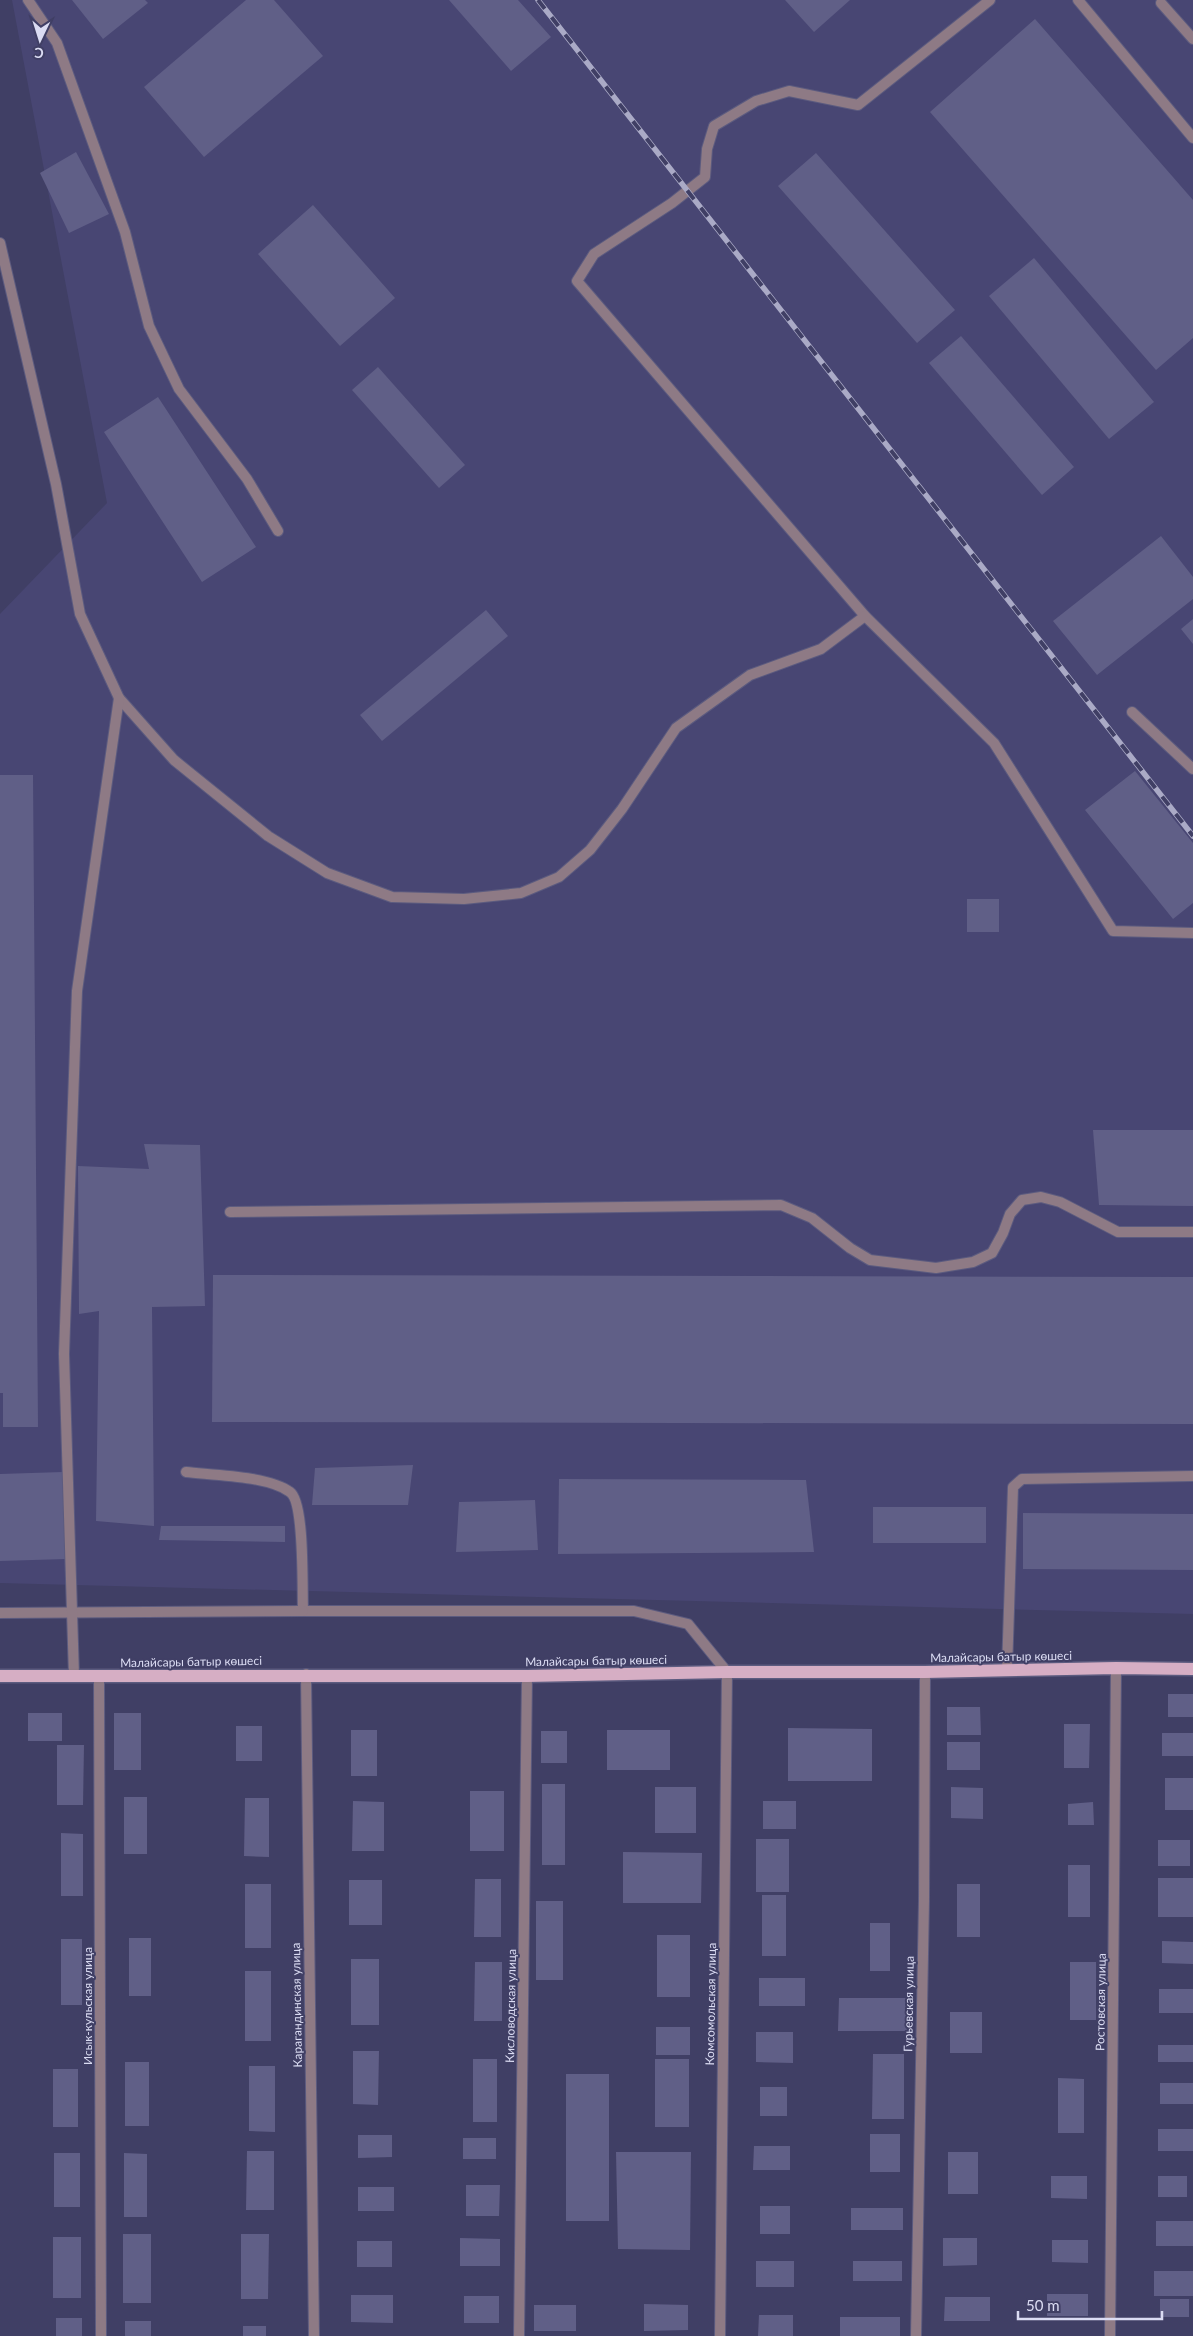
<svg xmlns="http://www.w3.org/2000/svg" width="1193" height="2336" font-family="Lato,sans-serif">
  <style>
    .built { fill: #484673 }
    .building { fill: #605f87 }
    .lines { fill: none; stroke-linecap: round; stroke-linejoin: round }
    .service-casing { stroke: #5c5b7f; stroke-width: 12 }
    .minor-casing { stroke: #5c5b7f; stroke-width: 12 }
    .primary-casing { stroke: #5c5b7f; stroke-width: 15 }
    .service { stroke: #8e7a85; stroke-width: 10 }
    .minor { stroke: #8e7a85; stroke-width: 10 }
    .primary { stroke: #d6aec4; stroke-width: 12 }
    .rail-casing { stroke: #aaaac6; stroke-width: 5.5 }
    .rail { stroke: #403f65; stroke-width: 4; stroke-dasharray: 11; stroke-linecap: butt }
    .labels { text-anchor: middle; stroke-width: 4; stroke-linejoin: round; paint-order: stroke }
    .street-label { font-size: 12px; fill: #dbdcf3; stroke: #403f65 }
  </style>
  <rect width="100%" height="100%" fill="#403f65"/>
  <!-- built -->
  <path class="built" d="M12 0H1193V1614L0 1583V614L107 503Z"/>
  <!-- building -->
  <g class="building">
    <path d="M72 0H145L148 3 103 39Z"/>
    <path d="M246 0H274L323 56 204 157 144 87Z"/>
    <path d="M449 0H518L551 37 511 71Z"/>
    <path d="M785 0H850L814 32Z"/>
    <path d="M1035 19 1193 200V338L1156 370 930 112Z"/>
    <path d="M76 152 109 214 69 233 40 173Z"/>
    <path d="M816 153 955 310 917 343 778 186Z"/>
    <path d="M313 205 395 298 340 346 258 254Z"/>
    <path d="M1034 258 1154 402 1109 439 989 296Z"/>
    <path d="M961 336 1074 467 1042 495 929 363Z"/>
    <path d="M378 367 465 465 439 488 352 390Z"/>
    <path d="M158 397 256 547 202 582 104 432Z"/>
    <path d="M1161 536 1193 577V599L1097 675 1053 621Z"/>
    <path d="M486 610 508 636 382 741 360 715Z"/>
    <path d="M1193 619V644L1181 629Z"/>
    <path d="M1135 771 1193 843V903L1173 919 1085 810Z"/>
    <path d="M0 775H33L38 1427H3V1393H0Z"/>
    <rect x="967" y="899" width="32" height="33"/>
    <path d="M1093 1130H1193V1206L1099 1205Z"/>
    <path d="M144 1144 200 1145 205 1306 152 1307 154 1526 96 1521 99 1311 79 1314 78 1166 149 1169Z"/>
    <path d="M213 1275 1193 1277V1424L212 1422Z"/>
    <path d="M413 1465 408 1505H312L315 1468Z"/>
    <path d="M63 1472 66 1559 0 1561V1474Z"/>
    <path d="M559 1479 806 1480 814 1552 558 1554Z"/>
    <path d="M535 1500 538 1550 456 1552 459 1502Z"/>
    <rect x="873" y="1507" width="113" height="36"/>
    <path d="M1023 1513 1193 1514V1570L1023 1569Z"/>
    <path d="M161 1526H285V1542L159 1540Z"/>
    <rect x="1168" y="1694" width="25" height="23"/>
    <path d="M947 1707H980L981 1735H947Z"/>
    <rect x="28" y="1713" width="34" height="28"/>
    <rect x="114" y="1713" width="27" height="57"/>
    <path d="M1064 1724H1090L1089 1768H1064Z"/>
    <rect x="236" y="1726" width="26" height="35"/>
    <path d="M788 1728 872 1729V1781H788Z"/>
    <rect x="351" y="1730" width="26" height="46"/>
    <rect x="607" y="1730" width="63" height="40"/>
    <rect x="541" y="1731" width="26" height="32"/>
    <rect x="1162" y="1733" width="31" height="23"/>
    <rect x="947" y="1742" width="33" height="28"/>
    <path d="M57 1745H84L83 1805H57Z"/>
    <rect x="1165" y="1778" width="28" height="32"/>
    <rect x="542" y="1784" width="23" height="81"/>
    <rect x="655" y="1787" width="41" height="46"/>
    <path d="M951 1787 983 1788V1819L951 1818Z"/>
    <rect x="470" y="1791" width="34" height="60"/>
    <rect x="124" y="1797" width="23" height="57"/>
    <path d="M245 1798H269V1857L244 1856Z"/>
    <path d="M353 1801 384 1802V1851H352Z"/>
    <rect x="763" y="1801" width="33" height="28"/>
    <path d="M1093 1802 1094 1825H1068V1804Z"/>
    <path d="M61 1833 83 1834V1896H61Z"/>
    <rect x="756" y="1839" width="33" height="53"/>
    <rect x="1158" y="1840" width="32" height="26"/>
    <path d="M623 1852 702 1853 701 1903H623Z"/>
    <rect x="1068" y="1865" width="22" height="52"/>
    <rect x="1158" y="1878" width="35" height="39"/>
    <path d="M475 1879H501V1937H474Z"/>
    <rect x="349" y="1880" width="33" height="45"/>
    <rect x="245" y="1884" width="26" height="64"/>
    <rect x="957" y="1884" width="23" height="53"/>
    <rect x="762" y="1895" width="24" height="61"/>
    <rect x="536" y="1901" width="27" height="79"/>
    <rect x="870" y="1923" width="20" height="48"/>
    <rect x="657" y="1935" width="33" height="62"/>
    <rect x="129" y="1938" width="22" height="58"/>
    <rect x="61" y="1939" width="21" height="66"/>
    <path d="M1162 1941 1193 1942V1964L1162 1963Z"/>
    <rect x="351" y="1959" width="28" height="66"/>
    <path d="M475 1962H502V2021H474Z"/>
    <rect x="1070" y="1962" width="26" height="58"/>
    <rect x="245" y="1971" width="26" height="70"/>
    <rect x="759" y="1978" width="46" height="28"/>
    <rect x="1159" y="1989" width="34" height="24"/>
    <path d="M839 1998H910V2031H838Z"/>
    <rect x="950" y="2012" width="32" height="41"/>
    <rect x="656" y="2027" width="34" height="28"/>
    <path d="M756 2032H793V2063L756 2062Z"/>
    <rect x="1158" y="2045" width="35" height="17"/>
    <path d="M353 2051H379L378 2105 353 2104Z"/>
    <path d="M873 2054H904V2119H872Z"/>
    <rect x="473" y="2059" width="24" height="63"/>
    <rect x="655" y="2059" width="34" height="68"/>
    <rect x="125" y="2062" width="24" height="64"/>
    <path d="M249 2066H275V2132L249 2131Z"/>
    <rect x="53" y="2069" width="25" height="58"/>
    <rect x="566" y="2074" width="43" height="147"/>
    <path d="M1058 2078 1084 2079V2133H1058Z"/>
    <rect x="1160" y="2083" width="33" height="21"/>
    <rect x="760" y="2087" width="27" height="29"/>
    <rect x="1158" y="2129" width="35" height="22"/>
    <rect x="870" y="2134" width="30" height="38"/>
    <path d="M358 2135H392V2157L358 2158Z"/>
    <rect x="463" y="2138" width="33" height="21"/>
    <path d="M754 2146H790V2170H753Z"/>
    <path d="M247 2151H274V2210H246Z"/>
    <path d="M616 2152H691L690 2250 618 2249Z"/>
    <rect x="948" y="2152" width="30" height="42"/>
    <rect x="54" y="2153" width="26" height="54"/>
    <path d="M124 2153 147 2154V2217H124Z"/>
    <path d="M1051 2176H1087V2199L1051 2198Z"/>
    <rect x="1158" y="2176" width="29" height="21"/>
    <path d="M466 2185H500L499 2216H466Z"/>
    <rect x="358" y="2187" width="36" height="24"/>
    <rect x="760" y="2206" width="30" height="28"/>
    <rect x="851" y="2208" width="52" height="22"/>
    <rect x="1156" y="2221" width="37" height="25"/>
    <rect x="123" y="2234" width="28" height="69"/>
    <path d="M241 2234H269L268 2299H241Z"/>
    <rect x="53" y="2237" width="28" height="61"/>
    <path d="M460 2238 500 2239V2266H460Z"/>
    <path d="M943 2238H977V2265L943 2266Z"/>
    <path d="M1052 2240H1088V2263L1052 2262Z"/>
    <rect x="357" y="2241" width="35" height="26"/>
    <rect x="756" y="2261" width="38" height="26"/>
    <rect x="853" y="2261" width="49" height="20"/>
    <rect x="1154" y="2271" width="39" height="25"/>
    <rect x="1047" y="2294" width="41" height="22"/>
    <path d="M351 2295H393V2323L351 2322Z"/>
    <rect x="464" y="2296" width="35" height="27"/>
    <path d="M945 2297H990V2321H944Z"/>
    <rect x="1160" y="2299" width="29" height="18"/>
    <path d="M644 2304 688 2305V2330L644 2331Z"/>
    <rect x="534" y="2305" width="42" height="26"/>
    <path d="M759 2315H793V2336H758Z"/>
    <rect x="840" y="2317" width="60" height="19"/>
    <rect x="56" y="2318" width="26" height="18"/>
    <rect x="125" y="2321" width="26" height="15"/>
    <rect x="243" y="2326" width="23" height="10"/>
  </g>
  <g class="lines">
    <defs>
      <g id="service">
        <path d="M28 0 57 43 125 232 149 326 179 389 247 479 278 531"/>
        <path d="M990 0 858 105 789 91 756 101 714 126 707 149 705 177 672 203 594 254 577 281 865 616 994 743 1113 931 1193 933"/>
        <path d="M1078 0 1193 138"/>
        <path d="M1161 3 1193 39"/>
        <path d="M0 243 56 484 80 614 119 698 174 760 268 836 327 873 392 897 464 899 521 893 559 877 590 850 622 809 676 728 750 675 821 649 865 616"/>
        <path d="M1132 712 1193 769"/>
        <path d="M230 1212 781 1205 812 1218 850 1248 870 1260 936 1268 973 1262 992 1253 1003 1233 1010 1214 1022 1200 1041 1197 1060 1202 1118 1232H1193"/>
        <path d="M186 1472C213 1475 269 1476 290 1492 305 1502 302 1590 303 1611H634L688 1624 727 1672"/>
        <path d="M0 1613 303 1611"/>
        <path d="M1007 1670 1013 1487 1022 1479 1193 1476"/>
        <path d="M74 1676 64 1354 77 991 119 698"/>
      </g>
      <g id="minor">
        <path d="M306 1674 314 2336"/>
        <path d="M99 1677 101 2336"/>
        <path d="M519 2336 527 1676"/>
        <path d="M720 2336 727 1672"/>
        <path d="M916 2336 924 1900 925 1672"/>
        <path d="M1110 2336 1116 1668"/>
      </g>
      <path id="primary" d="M0 1676H527L727 1672H925L1116 1668 1193 1669"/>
    </defs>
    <!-- service casing -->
    <use href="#service" class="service-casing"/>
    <!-- minor casing -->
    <use href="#minor" class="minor-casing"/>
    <!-- primary casing -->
    <use href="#primary" class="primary-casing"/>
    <!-- service -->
    <use href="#service" class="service"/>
    <!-- minor -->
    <use href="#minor" class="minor"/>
    <!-- primary -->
    <use href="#primary" class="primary"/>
    <defs>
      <path id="rail" d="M538 0 1193 836"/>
    </defs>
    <!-- rail casing -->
    <use href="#rail" class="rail-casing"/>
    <!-- rail -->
    <use href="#rail" class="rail"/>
  </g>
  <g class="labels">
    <!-- street labels -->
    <g class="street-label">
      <text transform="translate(1001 1657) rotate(-1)" y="4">Малайсары батыр көшесі</text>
      <text transform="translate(596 1661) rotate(-1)" y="4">Малайсары батыр көшесі</text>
      <text transform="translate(191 1662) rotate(-1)" y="4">Малайсары батыр көшесі</text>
      <text transform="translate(1101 2002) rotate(-89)" y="4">Ростовская улица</text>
      <text transform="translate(711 2004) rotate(-89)" y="4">Комсомольская улица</text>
      <text transform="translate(909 2004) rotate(-89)" y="4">Гурьевская улица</text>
      <text transform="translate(297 2005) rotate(-91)" y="4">Карагандинская улица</text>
      <text transform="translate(88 2006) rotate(-90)" y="4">Исык-кульская улица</text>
      <text transform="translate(511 2006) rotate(-89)" y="4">Кисловодская улица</text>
    </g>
  </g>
  <!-- north arrow -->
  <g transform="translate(40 40) rotate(184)" stroke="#403f65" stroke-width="4" paint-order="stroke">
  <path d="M0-4L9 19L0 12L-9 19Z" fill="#dbdcf3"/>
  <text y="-8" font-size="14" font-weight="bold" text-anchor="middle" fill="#dbdcf3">С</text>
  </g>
  <!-- scale -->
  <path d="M1018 2311v8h144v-8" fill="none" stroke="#dbdcf3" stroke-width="2.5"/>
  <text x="1026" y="2311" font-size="15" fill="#dbdcf3" stroke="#403f65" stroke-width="4" paint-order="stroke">50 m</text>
</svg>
